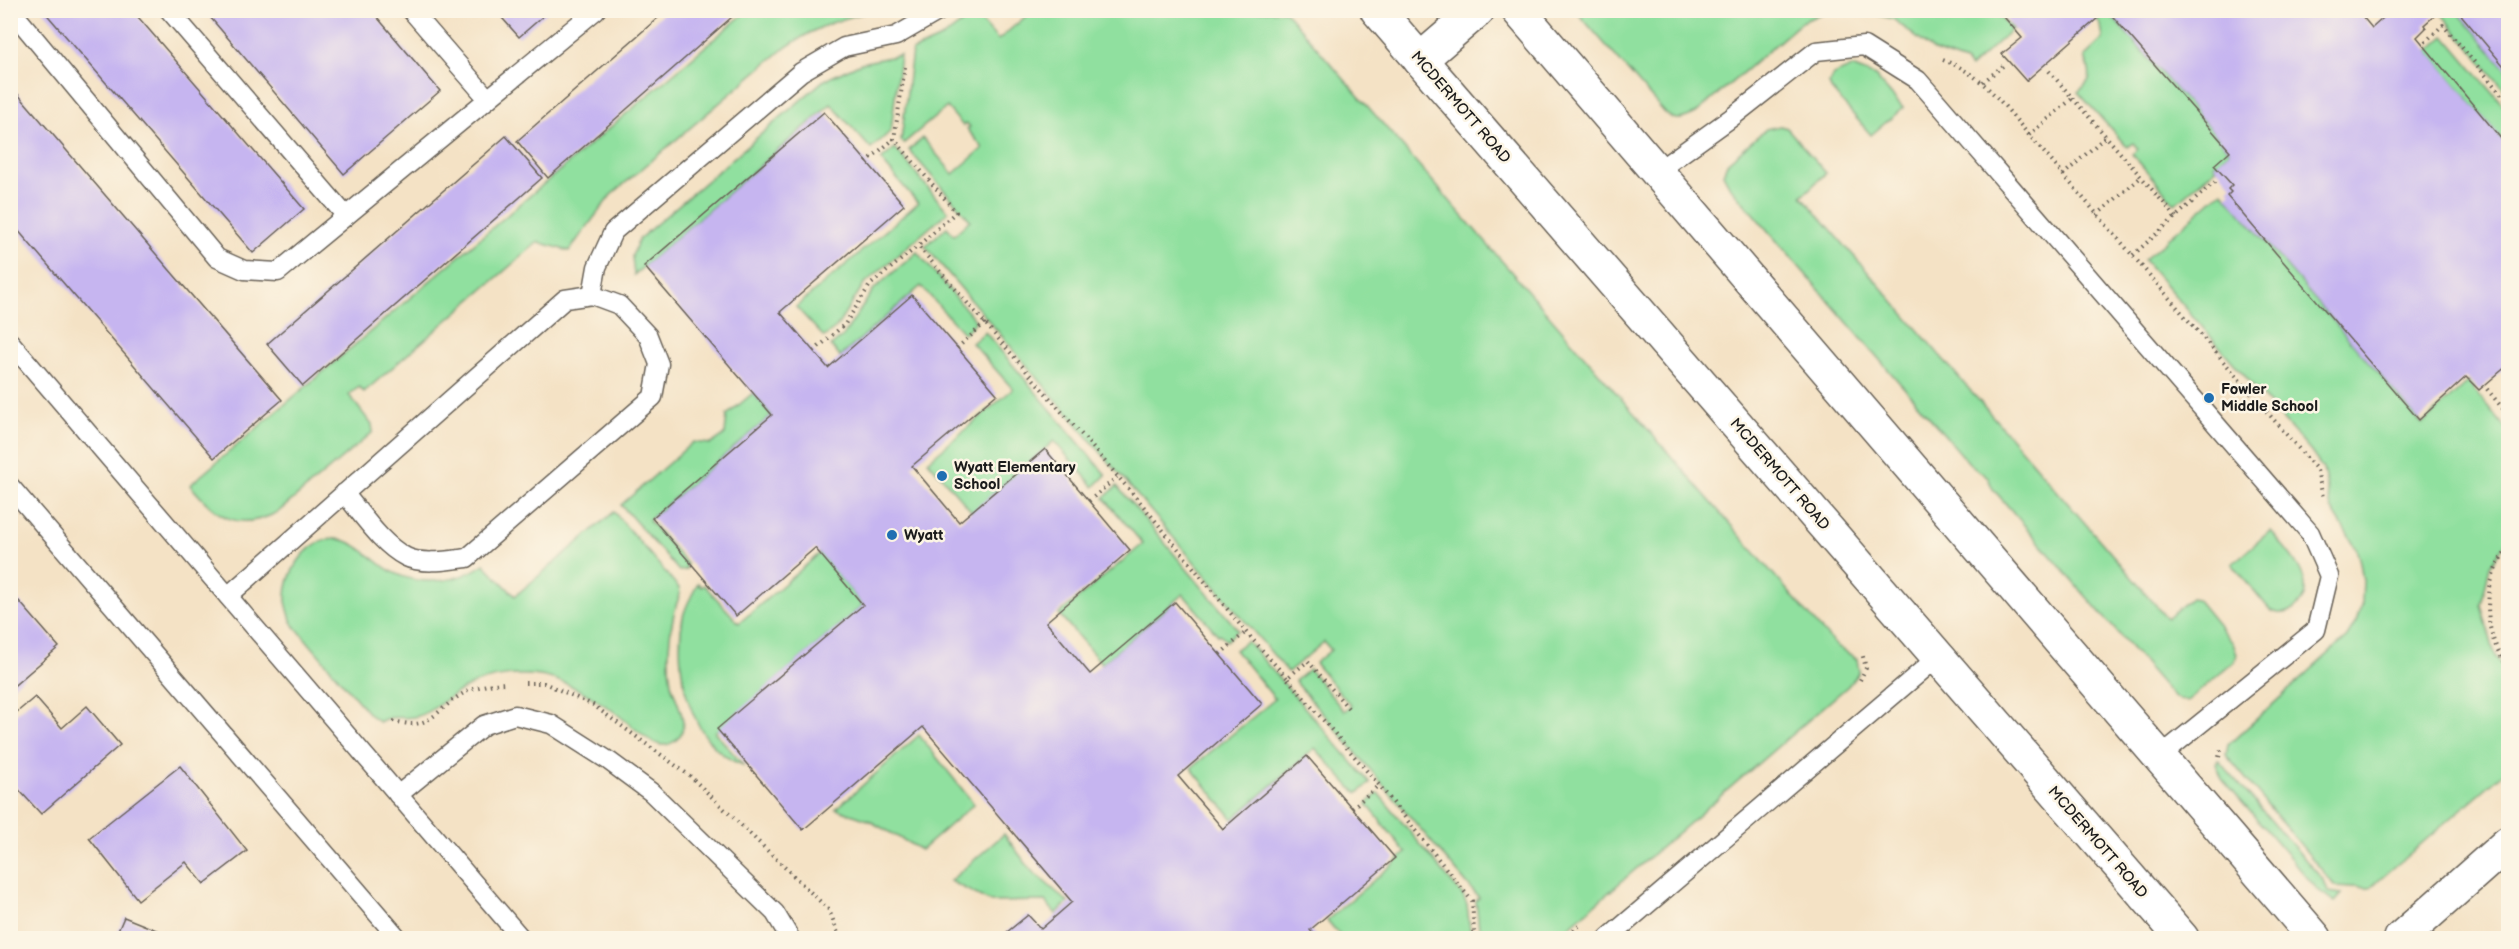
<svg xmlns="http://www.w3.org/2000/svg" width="2519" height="949" font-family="'Balsamiq Sans',sans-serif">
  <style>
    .green { fill: #90e09f; stroke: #567e5e; stroke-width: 1.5 }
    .building { fill: #c6b5f0 }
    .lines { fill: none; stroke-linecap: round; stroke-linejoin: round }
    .service-casing { stroke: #686157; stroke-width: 21 }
    .minor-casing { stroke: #686157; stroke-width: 36 }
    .secondary-casing { stroke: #686157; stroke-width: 36 }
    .path { stroke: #686157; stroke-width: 4; stroke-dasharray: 1.5 4.5; stroke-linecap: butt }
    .service { stroke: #fff; stroke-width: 18 }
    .minor { stroke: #fff; stroke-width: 33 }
    .secondary { stroke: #fff; stroke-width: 33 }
    .poi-dot { fill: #1f6fb2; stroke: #fcf5e5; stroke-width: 2 }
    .labels { text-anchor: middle; stroke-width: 5; stroke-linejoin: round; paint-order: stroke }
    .street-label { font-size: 15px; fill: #1c1c1c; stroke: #fcf5e5 }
    .poi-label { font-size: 15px; font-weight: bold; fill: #1c1c1c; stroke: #fcf5e5; text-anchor: start }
  </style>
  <rect width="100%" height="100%" fill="#fcf5e5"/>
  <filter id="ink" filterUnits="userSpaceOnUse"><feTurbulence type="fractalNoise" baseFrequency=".0167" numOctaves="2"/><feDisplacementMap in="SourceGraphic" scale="12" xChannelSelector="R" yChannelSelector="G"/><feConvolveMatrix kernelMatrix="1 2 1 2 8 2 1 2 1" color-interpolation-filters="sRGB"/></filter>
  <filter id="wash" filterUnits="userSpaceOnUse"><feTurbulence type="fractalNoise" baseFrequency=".008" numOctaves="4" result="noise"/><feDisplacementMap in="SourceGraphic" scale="24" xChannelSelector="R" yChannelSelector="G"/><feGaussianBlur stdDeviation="1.35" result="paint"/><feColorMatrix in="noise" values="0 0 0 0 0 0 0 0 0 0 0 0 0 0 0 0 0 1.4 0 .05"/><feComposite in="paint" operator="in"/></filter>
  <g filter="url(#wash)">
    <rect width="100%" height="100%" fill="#f4e2c5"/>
    <!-- green -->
    <g class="green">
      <path d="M747 11H871C833 21 814 28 782 50L611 195 569 251 538 242 364 392 359 387 349 395 372 425 373 432 278 512C237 533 217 517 190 485Z"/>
      <path d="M1032 11H1285L1834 644 1857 659 1859 672 1848 686 1556 938H1515L1512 934 1504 938H1484L1479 929 1476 901 1479 898 1295 681 1309 669 1344 711 1351 706 1315 663 1331 650 1324 642 1288 672 925 246 947 227 954 235 970 220 909 150 923 138 953 174 983 148 967 129 970 127 966 123 963 126 947 107 904 143 901 141 912 51 943 37 973 15H976L998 40Z"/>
      <path d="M1576 11H1827L1802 22 1696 113C1684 119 1676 123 1665 113Z"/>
      <path d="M1862 11H1993L2012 29 1970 68 1965 62 1934 51 1893 19Z"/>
      <path d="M2107 11 2230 151 2214 165 2216 168 2175 204 2132 154 2138 149 2133 143 2127 147 2078 92C2095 78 2090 74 2085 56L2103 39 2101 25 2097 20Z"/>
      <path d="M2441 11H2457L2508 71V94L2440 12Z"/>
      <path d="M2445 36 2508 111V147L2428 51Z"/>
      <path d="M900 55 891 131 871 149 831 104 634 275 632 256 639 239 823 81 861 63Z"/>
      <path d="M1852 67 1875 76 1903 108 1871 135 1831 89 1829 83 1833 75Z"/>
      <path d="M1780 126 1787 128 1826 173 1802 196 2167 618 2191 598 2197 599 2233 643 2237 655 2234 662 2187 701 2175 698 2170 693 1993 489 1988 478 1969 463 1730 187 1723 174 1728 162 1766 129Z"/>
      <path d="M895 148 948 212 864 284 836 328 824 337 796 307 918 203 881 160Z"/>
      <path d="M2222 191 2422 424 2468 382 2508 431V539L2490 566 2481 605 2495 655 2508 675V769L2370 888 2335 886 2226 755 2228 745 2347 637 2356 622 2362 603 2363 581 2360 562 2356 548 2331 508 2323 469 2311 452 2144 260Z"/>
      <path d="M917 252 976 321 964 334 921 286 840 357 831 346 843 336 874 289Z"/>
      <path d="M985 332 1106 475 1094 487 1054 441 972 512 928 461 1013 389 972 343Z"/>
      <path d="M753 393 772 415 649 520 687 564 686 570 679 571 621 505 693 442 711 444 725 434 727 415Z"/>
      <path d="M1117 486 1238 630 1226 641 1220 634 1218 635 1183 594 1102 664 1059 614 1143 544 1104 498Z"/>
      <path d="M614 512 679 588 680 594C670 621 666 654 671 683 674 697 687 718 682 731 679 740 670 746 661 745 648 743 625 719 613 711 596 699 573 685 553 679 526 671 489 675 465 688 448 696 436 710 418 716 403 721 394 713 379 722L369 714 292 623C290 616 287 608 286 601 284 575 306 539 335 539 351 539 366 553 378 562 408 588 453 586 484 564L515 596Z"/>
      <path d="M2270 531C2286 549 2325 587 2293 610 2286 614 2278 614 2271 611L2232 564Z"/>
      <path d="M820 553 863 605 715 732 743 765C689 747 673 666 683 617 685 606 693 594 698 583L701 587 704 585 739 623Z"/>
      <path d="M1247 641 1370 783 1358 793 1351 788 1315 748 1233 819 1191 768 1275 699 1235 650Z"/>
      <path d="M919 735 974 804 921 850 868 820 836 809Z"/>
      <path d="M2218 760 2324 881 2328 892 2342 894 2335 902 2318 890 2222 779 2216 764Z"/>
      <path d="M1378 793 1463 896 1467 905 1471 938H1342L1327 920 1406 853 1367 804Z"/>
      <path d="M1004 834 1031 870 1068 902 1056 914 1045 901 991 902 950 881Z"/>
    </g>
    <g id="blocks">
      <!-- building -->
      <g class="building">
        <path d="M43 10H132L304 209 253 253Z"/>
        <path d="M204 10H371L440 91 344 174Z"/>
        <path d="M495 10H550L519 37Z"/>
        <path d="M667 10H740L548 178 517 141Z"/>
        <path d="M1998 10H2107L2026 81 2002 54 2022 38Z"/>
        <path d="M2107 10H2357L2372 28 2392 10H2441L2424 25 2426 28 2417 37 2508 147V365L2479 390 2466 377 2419 420 2227 196 2231 192 2228 189 2232 185 2214 165 2230 151Z"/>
        <path d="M2457 10H2508V71Z"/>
        <path d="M10 85 282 400 214 458 10 221Z"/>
        <path d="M824 112 904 205 780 312 828 368 912 295 997 394 912 466 959 522 1045 449 1130 550 1046 622 1090 674 1175 602 1262 704 1178 776 1223 829 1307 756 1395 858 1310 930 1317 938H1013L1007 932 1028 915 1041 929 1072 902 923 727 803 830 717 729 863 605 815 548 736 616 652 518 772 415 644 266Z"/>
        <path d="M506 136 542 178 303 386 267 344Z"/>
        <path d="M19 601 59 647 10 689V609Z"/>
        <path d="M35 697 62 728 87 706 120 745 41 814 10 780V718Z"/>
        <path d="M180 766 247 851 204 884 186 862 138 900 89 838Z"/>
        <path d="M124 917 176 938H115Z"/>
      </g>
    </g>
  </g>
  <g filter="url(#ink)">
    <use href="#blocks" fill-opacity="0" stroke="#686157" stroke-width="1.5"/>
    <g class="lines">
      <defs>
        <g id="service">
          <path d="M11 10 217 258 244 270 278 272 596 10"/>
          <path d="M169 10 346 216"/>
          <path d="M411 10 488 99"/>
          <path d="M1656 172 1731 118 1816 51 1864 46 1918 80 2310 533 2329 576 2316 630 2159 757"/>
          <path d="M592 295 597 267 613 232 801 72 844 47 896 36 941 10"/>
          <path d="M10 342 521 938"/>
          <path d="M10 486 398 938"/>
          <path d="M228 596 565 299 592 295 619 305 648 336 659 364 653 397 467 558C450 560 422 565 406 557 381 544 362 514 344 493"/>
          <path d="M398 795 484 725 515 715 551 724 609 761 651 792 775 913 790 938"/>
          <path d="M1608 938 1938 657"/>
        </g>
        <path id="minor" d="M2401 938 2508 843"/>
        <g id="secondary">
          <path d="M1377 10 2182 938"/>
          <path d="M1518 10 2315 938"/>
          <path d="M1420 60 1478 10"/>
        </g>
      </defs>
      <!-- service casing -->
      <use href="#service" class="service-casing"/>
      <!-- minor casing -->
      <use href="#minor" class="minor-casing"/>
      <!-- secondary casing -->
      <use href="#secondary" class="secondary-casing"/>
      <!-- path -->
      <g class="path">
        <path d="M2425 42 2443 25 2508 102"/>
        <path d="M1943 60C1984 75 2001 103 2029 135L2317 470 2323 497"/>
        <path d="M905 67 894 139 956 212 918 246 1140 502 1246 632 1287 678"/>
        <path d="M2049 71 2176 217"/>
        <path d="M1983 82 2004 65"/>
        <path d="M2029 135 2073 98"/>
        <path d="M866 162 894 139"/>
        <path d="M2063 175 2106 136"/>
        <path d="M2097 215 2141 177"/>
        <path d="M2133 255 2217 180"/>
        <path d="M957 348 985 323"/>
        <path d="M814 351 845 324 870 285 918 246"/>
        <path d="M2487 389 2508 415"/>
        <path d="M1089 501 1117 477"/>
        <path d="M2508 548C2482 580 2481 633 2508 666"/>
        <path d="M1220 654 1246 632"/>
        <path d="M1860 680 1866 668 1862 653"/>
        <path d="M525 683H544L593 705 690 776 829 910 840 938"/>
        <path d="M1348 708 1308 661 1287 678 1379 785 1472 901 1474 931 1477 938"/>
        <path d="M393 721C399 722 406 724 412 724 429 724 440 710 452 701 468 688 486 684 506 683"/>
        <path d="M2219 757 2222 746"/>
        <path d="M1352 808 1379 785"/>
        <path d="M1564 938 1579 926"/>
      </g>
      <!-- service -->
      <use href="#service" class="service"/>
      <!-- minor -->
      <use href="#minor" class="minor"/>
      <!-- secondary -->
      <use href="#secondary" class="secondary"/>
    </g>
  </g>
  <!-- markers -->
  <g class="poi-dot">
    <circle cx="2209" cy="398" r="6"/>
    <circle cx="942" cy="476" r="6"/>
    <circle cx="892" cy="535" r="6"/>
  </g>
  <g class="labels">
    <!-- street labels -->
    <g class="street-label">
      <text transform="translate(1461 107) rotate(49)" y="5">MCDERMOTT ROAD</text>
      <text transform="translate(1780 474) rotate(49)" y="5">MCDERMOTT ROAD</text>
      <text transform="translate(2098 842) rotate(49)" y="5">MCDERMOTT ROAD</text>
    </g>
    <!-- poi labels -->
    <g class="poi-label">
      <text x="2221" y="394">Fowler<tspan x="2221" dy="17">Middle School</tspan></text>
      <text x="954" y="472">Wyatt Elementary<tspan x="954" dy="17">School</tspan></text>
      <text x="904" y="540">Wyatt</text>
    </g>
  </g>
  <!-- margin -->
  <rect width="2519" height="949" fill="none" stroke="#fcf5e5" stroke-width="36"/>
</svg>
